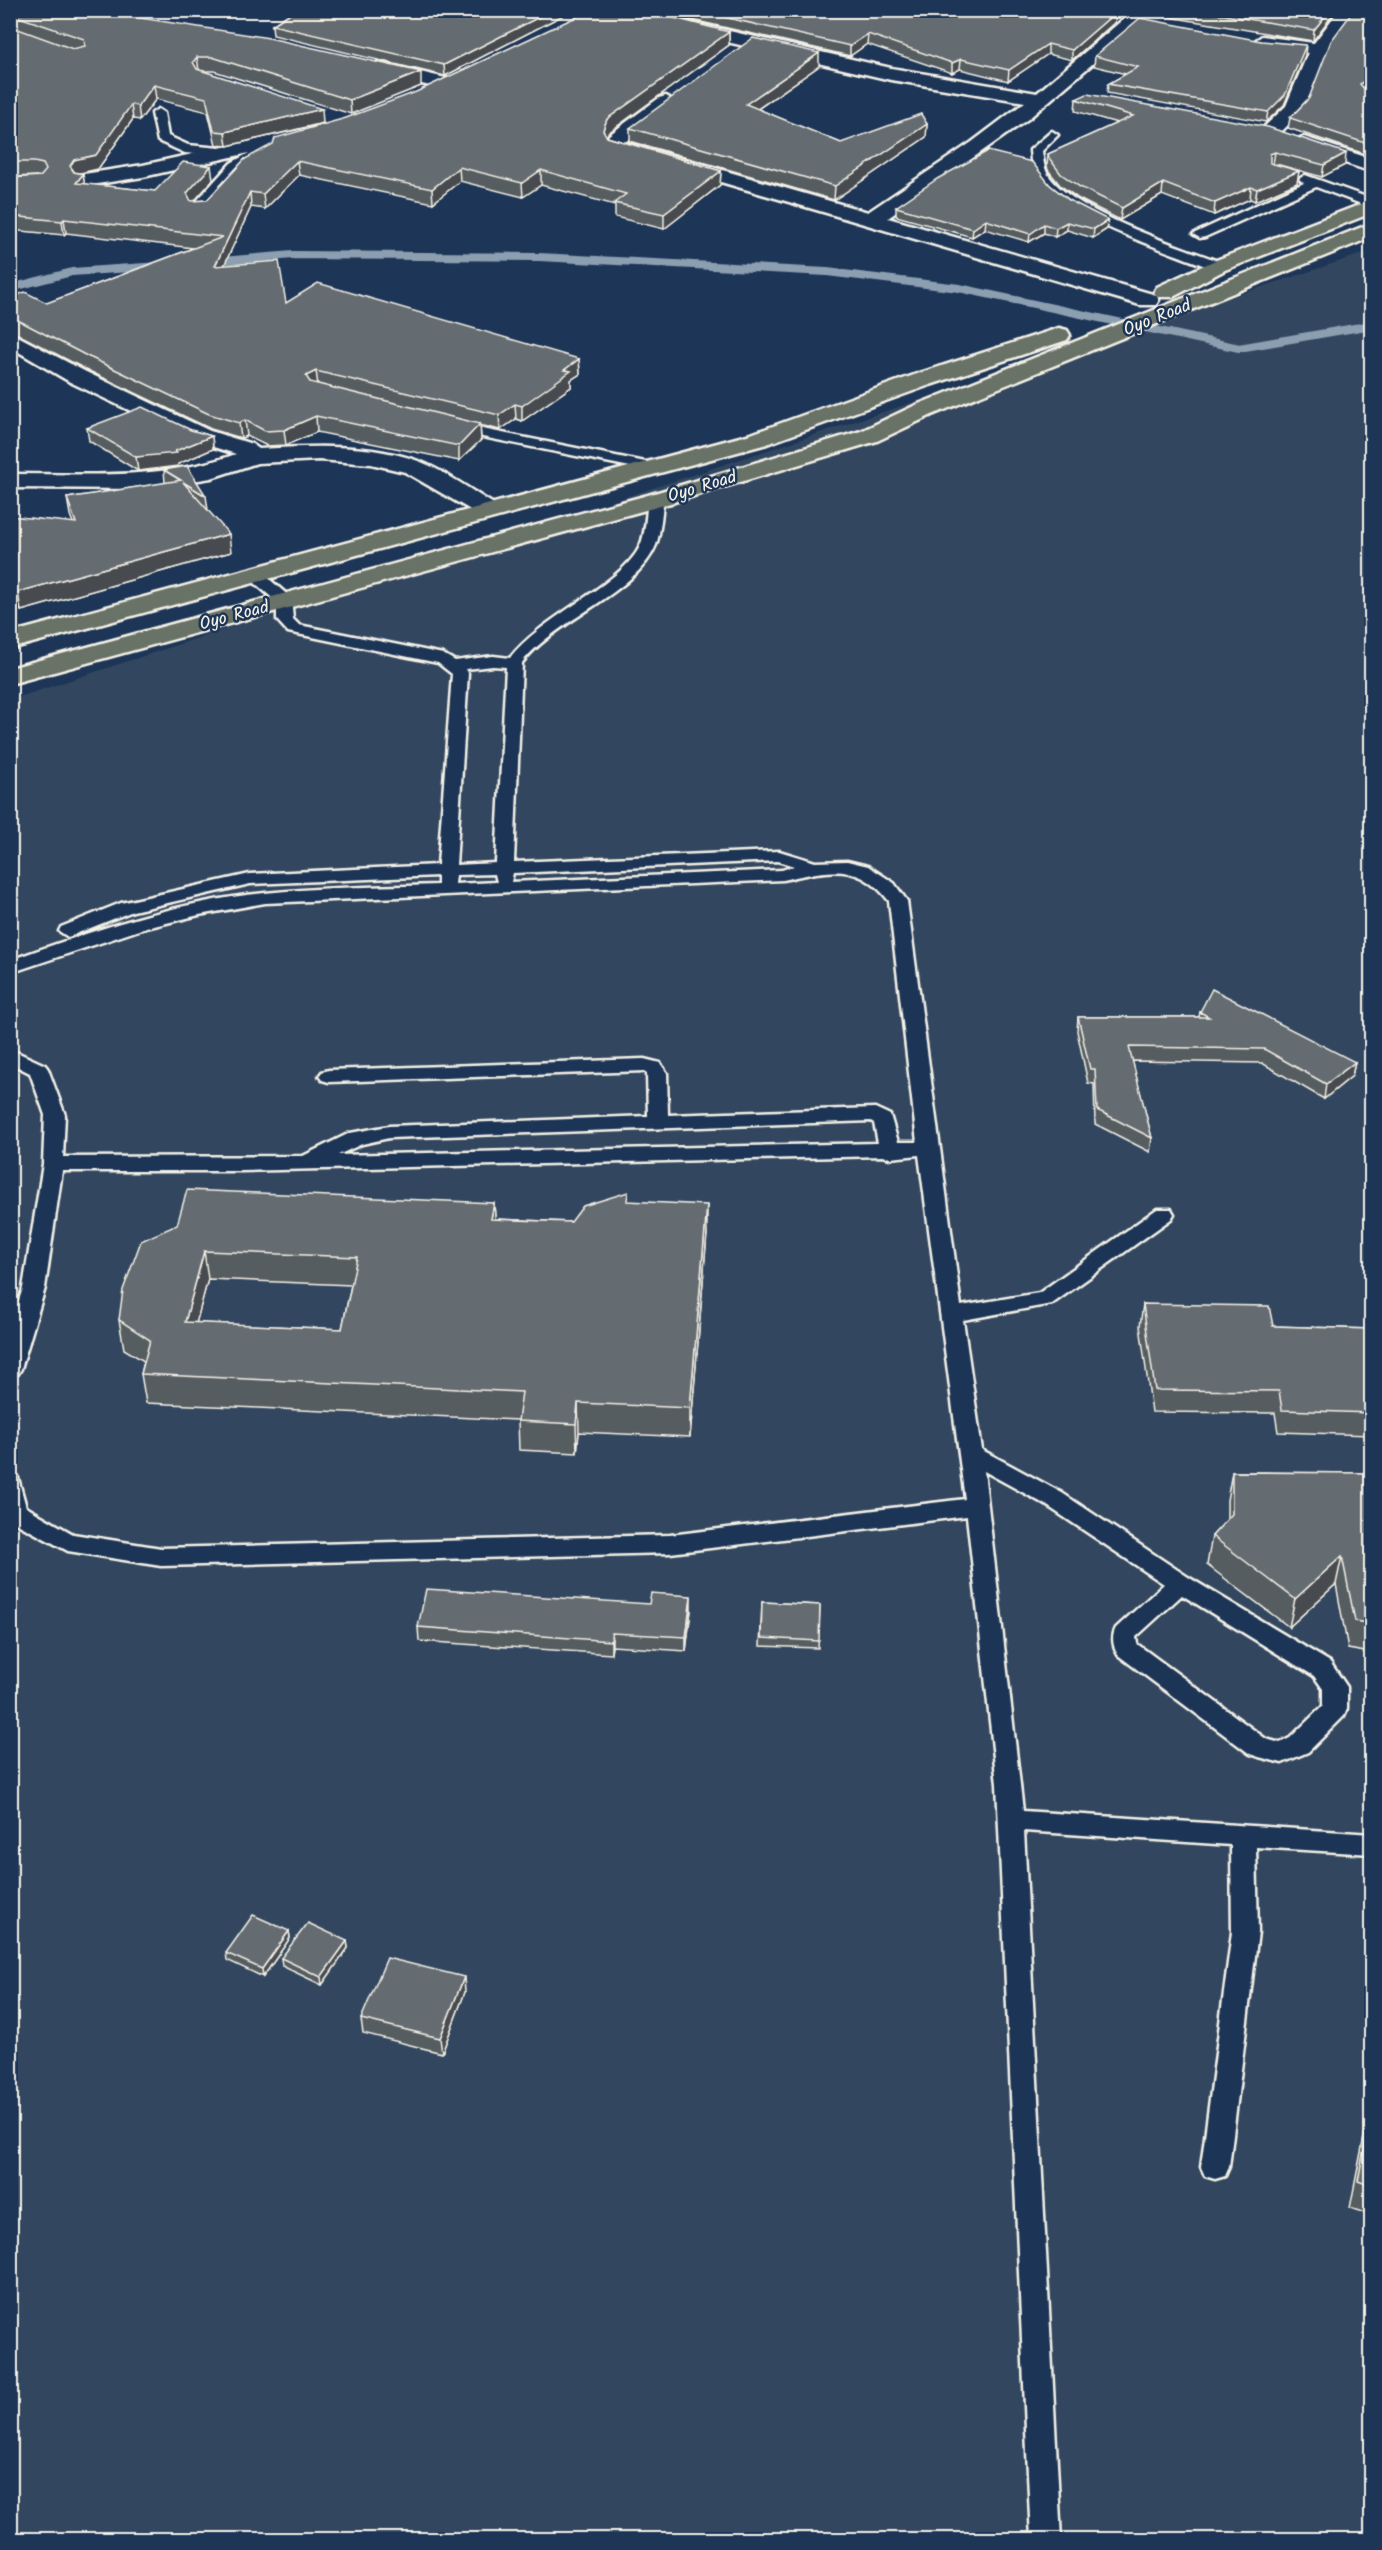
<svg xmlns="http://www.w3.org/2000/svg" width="1382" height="2550" font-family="Kalam,sans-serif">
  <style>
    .built { fill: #33465f }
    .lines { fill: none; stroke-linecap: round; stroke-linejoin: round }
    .stream { stroke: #8c9fb1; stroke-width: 8 }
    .service-casing { stroke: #f4f1e8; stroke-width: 5 }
    .minor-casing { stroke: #f4f1e8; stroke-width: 5 }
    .trunk-casing { stroke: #f4f1e8; stroke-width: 5 }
    .service { fill: #1d3557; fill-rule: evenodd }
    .minor { fill: #1d3557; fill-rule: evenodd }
    .trunk { fill: #697266; fill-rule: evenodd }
    .wall { fill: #575d61; stroke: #f4f1e8; stroke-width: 1.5; fill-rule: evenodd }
    .shaded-wall { fill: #474c4f; stroke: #f4f1e8; stroke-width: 1.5 }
    .building { fill: #656c71; stroke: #f4f1e8; stroke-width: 1.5; fill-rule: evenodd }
    .labels { text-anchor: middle; stroke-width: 5; stroke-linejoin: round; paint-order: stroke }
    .far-street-label { font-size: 18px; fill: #f4f1e8; stroke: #1d3557 }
  </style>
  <rect width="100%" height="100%" fill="#1d3557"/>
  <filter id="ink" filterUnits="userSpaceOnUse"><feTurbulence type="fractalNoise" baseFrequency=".0167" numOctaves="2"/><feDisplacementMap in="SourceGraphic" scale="12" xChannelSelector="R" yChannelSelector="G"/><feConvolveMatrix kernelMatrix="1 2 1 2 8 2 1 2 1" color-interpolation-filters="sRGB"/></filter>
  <g filter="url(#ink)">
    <!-- built -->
    <path class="built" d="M1371 251V2539H11L10 700Z"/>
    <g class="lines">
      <!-- stream -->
      <g class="stream">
        <path d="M210 262 293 255 539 257 827 272 959 288 1239 348 1372 325"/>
        <path d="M10 288 72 272 160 266"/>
      </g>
      <defs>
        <g id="service">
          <path d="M158 109 164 113 168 136 188 145 230 149 236 153 230 157 185 153 158 141 152 113Z"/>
          <path d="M1052 131 1058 135 1042 151C1043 158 1044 167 1047 173 1068 211 1182 247 1223 263V269H1213C1167 250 1064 219 1037 177 1031 169 1031 159 1030 150Z"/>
          <path d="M1305 175 1372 199V208L1316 187 1205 237 1200 238 1193 234 1304 183 1299 179Z"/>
          <path d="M453 423 660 465 662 468 655 472 448 430 446 427Z"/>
          <path d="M656 495 664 500C661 514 661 532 656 545 638 592 553 621 522 663L514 862 779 851 815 862 847 861 868 866 894 883 907 901 961 1306 1039 1293 1157 1209H1171L1174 1214 1171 1219 1052 1304 963 1320 982 1450 1062 1493 1188 1577 1330 1662 1347 1687V1709L1344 1716 1308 1752 1282 1763 1259 1757 1250 1754 1118 1655C1113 1646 1111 1637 1116 1628L1164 1584 1046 1505 984 1471 1023 1811 1372 1834V1854L1256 1847 1258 1932 1229 2167 1225 2176 1215 2179 1205 2176 1201 2167 1232 1932 1231 1845 1024 1831 1061 2540H1031L997 1784 967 1516 670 1553 161 1566 68 1551 10 1520V1476L18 1478 26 1507 73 1534 161 1548 670 1535 965 1499 919 1155 890 1158 883 1156 241 1171H62L45 1288 21 1369 18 1374 10 1377V1328L23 1288 43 1164 45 1115 30 1073 10 1063V1049L45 1065 48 1069 65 1115 63 1157 303 1156 350 1133 389 1126 648 1116 647 1073 644 1071 329 1082 322 1080 319 1076 322 1072 329 1070 644 1059 660 1063 667 1073 668 1115 875 1108 890 1115 898 1142H917L889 901C859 861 826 870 783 880L265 903 199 915 142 929 10 973V960C92 931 178 901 265 893 322 887 380 887 438 885V876L250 884 133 911 68 937 59 931 61 927 121 903 250 874 438 865 452 674 438 663 288 632 277 620V602L248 577 246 574 248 571H260L291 598 293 619 299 625 443 654 455 661 493 656 510 658C539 618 623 584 640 546 646 533 646 514 648 500ZM493 666 506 667 496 863 456 865 468 673 466 669ZM778 861 794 866 782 870 511 882 513 873ZM495 874 497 882 455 884 456 875ZM871 1121 874 1123 878 1143 338 1155 362 1144 389 1138ZM1182 1595 1314 1676 1323 1689V1706L1290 1738 1280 1743 1266 1739 1137 1644 1136 1637Z"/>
        </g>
        <g id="minor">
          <path d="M602 10H637L891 68 1037 93 1127 16H1139L1142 20 1139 24 1028 119 888 218 1156 295 1159 300 1156 305H1140L608 149 605 145 609 135 659 98 666 96 676 102 673 106 625 142 868 212 972 142 1025 102 891 80 611 15Z"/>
          <path d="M1339 10H1358L1328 50 1305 108 1278 135H1264L1261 131 1264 127 1286 106 1308 53 1262 48 1253 42 1262 36 1314 43Z"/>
          <path d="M378 62 454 80 456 84 447 90 371 72 369 68Z"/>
          <path d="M318 126 325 128 328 132 325 136 273 148 276 152 273 156 245 171 207 213H193L190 209 193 205 231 163 249 153 143 177 84 186 77 184 74 180 77 176 84 174 143 165Z"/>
          <path d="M1304 137 1372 159V172L1297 147 1294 143 1297 139Z"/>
          <path d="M10 332 86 372 210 431 252 444 259 449C312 446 370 443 421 462 447 472 473 492 497 506L501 511 497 516 489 518 481 516 405 472 371 464 319 460 257 463 211 478 144 489 10 488V474C87 474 163 480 236 454L194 441 70 382 10 347Z"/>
        </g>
        <g id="trunk">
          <path d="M1372 200V213L1225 270 1173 297H1157L1154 292 1157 287 1211 262Z"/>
          <path d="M1372 223V237L932 415 877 441 664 505 10 684V668L648 495 861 431 916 405Z"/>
          <path d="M1059 328 1067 330 1070 335 1067 340 930 385 767 444 10 649V633L751 434 914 375Z"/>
        </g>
      </defs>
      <!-- service casing -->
      <use href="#service" class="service-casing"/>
      <!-- minor casing -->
      <use href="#minor" class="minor-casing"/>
      <!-- trunk casing -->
      <use href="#trunk" class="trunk-casing"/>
      <!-- service -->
      <use href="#service" class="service"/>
      <!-- minor -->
      <use href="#minor" class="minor"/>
      <!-- trunk -->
      <use href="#trunk" class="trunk"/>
    </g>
    <!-- wall -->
    <g class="wall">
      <path d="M10 10 421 86 351 114 214 71H201L323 123 227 146 216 145 208 112 156 99 140 120 133 119 98 169 80 173 83 174 84 184 155 191 213 180 194 201 207 200 245 159 729 32V45L608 133 606 136 607 137 721 171 720 185 664 229 615 217V205L541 185 523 197 460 181 433 203 299 175 265 209 251 207 224 265 286 303 579 359 580 374 571 380V387L522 421 516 419 500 430 480 425 481 440 459 461 317 432 286 445 267 446 247 436 241 438 211 429 87 370 10 330V298L47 303 193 248 66 233 64 235 10 230V178L37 176 10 177Z"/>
      <path d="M110 10H140L135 14Z"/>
      <path d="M295 10H573L445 76 273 35 272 25Z"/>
      <path d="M649 10H1106L1115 22 1072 60 1048 54 1008 81 960 69 952 73 867 44 850 56Z"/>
      <path d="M1122 10H1336L1313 41 1139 12Z"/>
      <path d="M1371 10V86H1368L1364 89 1371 88V156L1288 128 1290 118 1309 98Z"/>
      <path d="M1305 55 1284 105 1266 122 1107 93 1108 84 1126 74 1094 66 1095 56Z"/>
      <path d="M819 66 758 109 841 143 927 124 926 137 834 200 630 141V128Z"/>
      <path d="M1076 99 1345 165 1322 177 1276 164 1299 171 1297 183 1255 201 1250 199 1214 215 1162 195 1120 220 1079 199 1060 185 1048 170 1047 166 1048 154 1117 123 1075 111Z"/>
      <path d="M1050 185 1107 229 1093 238 1067 230 1055 237 1044 233 1029 242 985 229 972 237 896 216V207Z"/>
      <path d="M87 428 191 430 212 436 213 449 178 464V466L138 471 89 441Z"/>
      <path d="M164 470 206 496 208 510 231 552 21 611 10 598V516L73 523 70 515 67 498 165 483Z"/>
      <path d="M1200 1012 1355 1062 1352 1076 1324 1099 1262 1063 1132 1061 1152 1138 1150 1152 1095 1124 1094 1084 1088 1083 1077 1031 1078 1017H1199Z"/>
      <path d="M628 1202 707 1233 690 1437 579 1432 577 1453 519 1450 518 1420 146 1403 141 1374 144 1361 124 1349 119 1320 141 1241 494 1203 495 1219 571 1222ZM208 1279 351 1285 342 1329 196 1323Z"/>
      <path d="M1143 1304 1273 1326 1371 1329V1435L1278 1432 1275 1413 1152 1412 1140 1326Z"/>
      <path d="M1232 1472 1371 1473V1653L1348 1649 1336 1584 1289 1627 1207 1565 1212 1536 1227 1520V1500Z"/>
      <path d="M762 1602 820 1605 818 1648 760 1646Z"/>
      <path d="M691 1610 686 1651 612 1646 611 1654 419 1641 418 1627Z"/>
      <path d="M289 1931 290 1938 263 1977 227 1960 226 1953Z"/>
      <path d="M347 1941 348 1948 322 1985 282 1966 281 1958Z"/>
      <path d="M465 1992 442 2053 363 2033 361 2019Z"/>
      <path d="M1371 2101V2215L1350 2208Z"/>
    </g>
    <!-- shaded-wall -->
    <g class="shaded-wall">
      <path d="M553 10H573L445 76 444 65Z"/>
      <path d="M1330 10H1336L1313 41 1314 30Z"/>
      <path d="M1116 12 1115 22 1072 60V50Z"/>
      <path d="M729 32V45L608 133 603 144V130L607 119Z"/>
      <path d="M868 34 867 44 850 56V46Z"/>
      <path d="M1048 44V54L1008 81 1009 70Z"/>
      <path d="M1306 45 1305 55 1284 105 1266 122 1268 112Z"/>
      <path d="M819 53V66L746 117V104Z"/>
      <path d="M197 57 199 71 195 76 193 62Z"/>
      <path d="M961 59 960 69 952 73V63Z"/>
      <path d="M421 72V86L351 114 350 100Z"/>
      <path d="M1370 75 1368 86 1359 95 1360 84Z"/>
      <path d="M154 85 156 99 140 120 138 106Z"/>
      <path d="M131 105 133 119 98 169 76 174 70 166 74 160Z"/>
      <path d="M322 109 323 123 227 146 225 132Z"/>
      <path d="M927 124 926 137 834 200 835 186Z"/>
      <path d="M1275 152 1273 164 1268 166 1270 154Z"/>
      <path d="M1346 153 1345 165 1322 177 1324 165Z"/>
      <path d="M297 161 299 175 265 209 263 194Z"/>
      <path d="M211 166 213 180 188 208 187 193Z"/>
      <path d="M459 167 460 181 433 203 432 189Z"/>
      <path d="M541 170V185L523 197 522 183Z"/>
      <path d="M721 171 720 185 664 229V214Z"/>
      <path d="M1299 171 1297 183 1255 201 1257 189Z"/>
      <path d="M83 174 85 188 76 183Z"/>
      <path d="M1163 183 1162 195 1120 220 1122 208Z"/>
      <path d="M1251 187 1250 199 1214 215 1215 203Z"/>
      <path d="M250 192 251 207 217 281 215 266Z"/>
      <path d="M64 219 66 233 64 235 62 221Z"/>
      <path d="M986 220 985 229 972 237 973 229Z"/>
      <path d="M1108 220 1107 229 1093 238 1094 229Z"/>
      <path d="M1067 222V230L1055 237 1056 228Z"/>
      <path d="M1044 224V233L1029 242 1030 234Z"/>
      <path d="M579 359 580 374 571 380V387L522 421V406L564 370Z"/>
      <path d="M316 371 318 386 308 391 306 376Z"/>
      <path d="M515 404 516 419 500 430 499 415Z"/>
      <path d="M316 416 317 432 286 445 284 430Z"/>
      <path d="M245 420 247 436 241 438 239 423Z"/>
      <path d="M480 424 481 440 459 461V446Z"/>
      <path d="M212 436 213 449 178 464V466L138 471 136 457 175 451Z"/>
      <path d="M229 534 231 552 21 611 18 592Z"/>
      <path d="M1355 1062 1352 1076 1324 1099 1326 1084Z"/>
      <path d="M494 1203 496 1231 491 1219Z"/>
      <path d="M707 1205V1233L690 1437V1408Z"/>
      <path d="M204 1251 208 1279 189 1350 185 1322Z"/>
      <path d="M578 1403 579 1432 577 1453 576 1424Z"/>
      <path d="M1342 1556 1336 1584 1289 1627 1295 1599Z"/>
      <path d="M691 1596V1610L686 1651V1637Z"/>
      <path d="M612 1633V1646L611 1654V1641Z"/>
      <path d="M289 1931 290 1938 263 1977 262 1969Z"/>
      <path d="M347 1941 348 1948 322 1985 321 1977Z"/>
      <path d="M464 1977 465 1992 442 2053 440 2038Z"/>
    </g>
    <!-- building -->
    <g class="building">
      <path d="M10 10H89L269 38 421 72 350 100 212 57H197L193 62 197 69 322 109 225 132 214 131 206 98 154 85 138 106 131 105 96 155 74 160 70 166 74 172 83 174 76 183 155 191 183 162 211 166 187 193 191 201 207 200 245 159 273 144 275 138 346 118 416 92 578 16 586 10H643L729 32 607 119 603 130 607 137 721 171 664 214 614 203 626 194 541 170 522 183 459 167 432 189 297 161 263 194 250 192 215 266 279 261 286 303 318 283 579 359 564 370 571 371 522 406 515 404 499 415 316 371 306 376 310 382 480 424 459 446 316 416 284 430 265 431 245 420 239 423 209 414 85 355 10 316V298L25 292 47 303 223 237 64 219 62 221 10 216V178L41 176 46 170 43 164 34 162H10V26L73 49 85 46 84 39 10 14Z"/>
      <path d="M295 10H553L444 65 272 25Z"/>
      <path d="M693 10H1106L1116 12 1072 50 1048 44 1009 70 961 59 952 63 868 34 850 46Z"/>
      <path d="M1194 10H1330L1314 30Z"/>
      <path d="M1354 10H1371V76L1370 75 1360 84 1365 90 1371 88V145L1290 118 1309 98 1331 41Z"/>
      <path d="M1140 18 1261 41 1306 45 1285 95 1268 112 1108 84 1138 67 1095 56Z"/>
      <path d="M753 38 819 53 746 104 841 143 921 114 927 124 835 186 630 128Z"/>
      <path d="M1087 94 1268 127 1346 153 1324 165 1275 152 1270 154V163L1299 171 1257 189 1251 187 1215 203 1163 183 1122 208 1080 187 1061 174 1049 158 1048 154 1133 116 1076 99Z"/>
      <path d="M988 151 1032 162 1050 185 1069 200 1108 220 1094 229 1067 222 1056 228 1044 224 1030 234 986 220 973 229 896 207 937 179Z"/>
      <path d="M142 407 191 430 212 436 175 451 177 453 136 457 87 428Z"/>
      <path d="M187 466 206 496 183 482 229 534 18 592 10 584V516L76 523 67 498 181 480 164 470Z"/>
      <path d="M1212 989 1355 1062 1326 1084 1264 1049 1129 1047 1152 1138 1097 1110 1095 1069H1090L1078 1017H1209L1200 1012Z"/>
      <path d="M187 1190 494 1203 491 1219 571 1222 583 1206 628 1192 627 1201 707 1205 690 1408 578 1403 576 1424 518 1421 522 1392 141 1374 150 1340 119 1320 123 1290 141 1241 177 1225ZM204 1251 357 1257 342 1329 185 1322Z"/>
      <path d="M1143 1304 1269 1306 1273 1326 1371 1329V1413L1282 1410 1279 1391 1155 1390Z"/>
      <path d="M1232 1472 1371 1473V1624L1355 1621 1342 1556 1295 1599 1212 1536 1232 1514Z"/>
      <path d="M426 1589 649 1604 651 1593 691 1596 686 1637 612 1633 611 1641 418 1627Z"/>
      <path d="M762 1602 820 1605 819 1641 761 1638Z"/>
      <path d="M253 1915 289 1931 262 1969 226 1953Z"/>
      <path d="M308 1923 347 1941 321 1977 281 1958Z"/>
      <path d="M387 1958 464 1977 440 2038 361 2019Z"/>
      <path d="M1371 2112V2186L1358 2181Z"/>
    </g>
  </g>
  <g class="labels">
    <!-- far-street labels -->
    <g class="far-street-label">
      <text transform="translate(1157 317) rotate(-22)" y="6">Oyo Road</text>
      <text transform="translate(702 486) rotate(-17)" y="6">Oyo Road</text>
      <text transform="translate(234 615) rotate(-15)" y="6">Oyo Road</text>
    </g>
  </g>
  <!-- margin -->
  <rect width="1382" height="2550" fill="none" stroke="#1d3557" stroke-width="36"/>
  <rect x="18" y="18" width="1346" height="2514" fill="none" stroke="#f4f1e8" stroke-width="2" filter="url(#ink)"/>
</svg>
